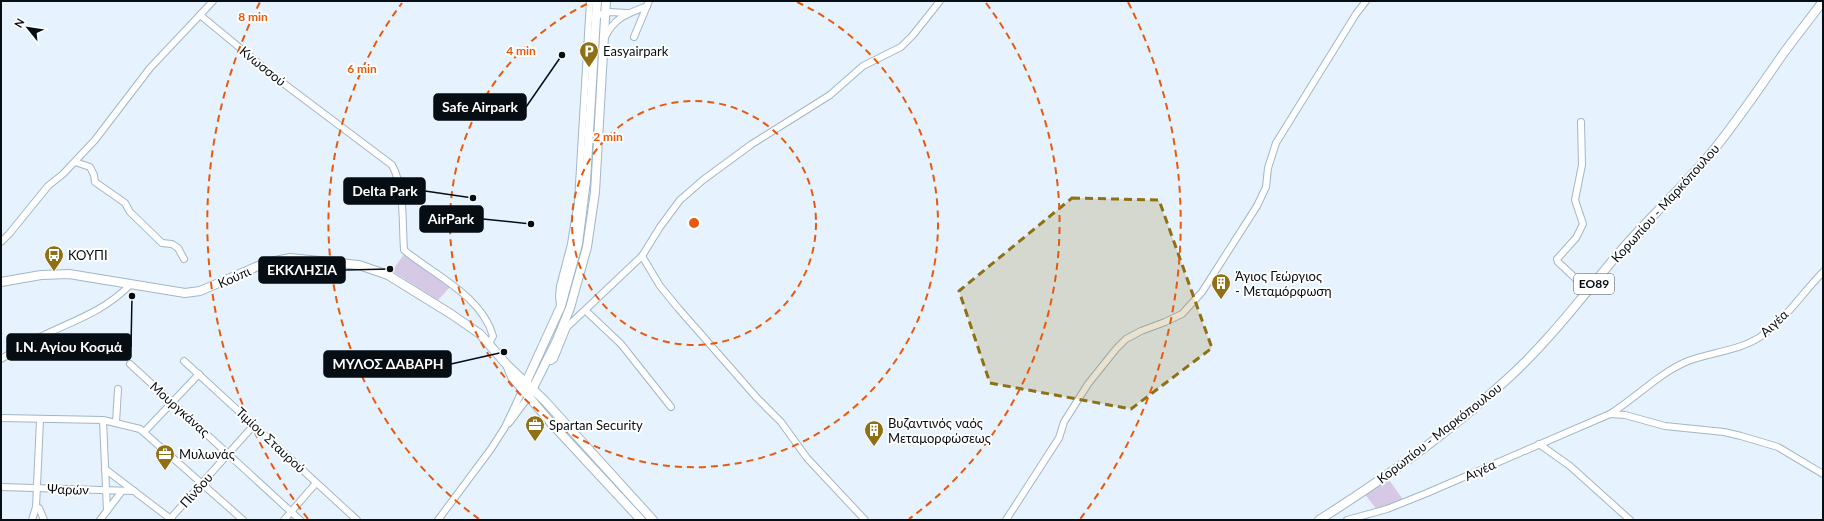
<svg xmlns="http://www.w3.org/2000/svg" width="1824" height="521" font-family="Lato,sans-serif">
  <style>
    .green { fill: #d5c9e6 }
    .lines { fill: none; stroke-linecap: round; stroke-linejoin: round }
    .minor-casing { stroke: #a1b6c7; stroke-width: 8 }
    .major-casing { stroke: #a1b6c7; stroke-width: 10 }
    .minor { stroke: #fff; stroke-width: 6 }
    .major { stroke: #fff; stroke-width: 8 }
    .marked { fill: #907015; fill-opacity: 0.2; stroke: #907015; stroke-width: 3; stroke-dasharray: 8 5; stroke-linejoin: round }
    .ring { fill: none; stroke: #e8590c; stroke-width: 2; stroke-dasharray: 7 5 }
    .labels { text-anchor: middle; stroke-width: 4; stroke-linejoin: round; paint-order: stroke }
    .shield { fill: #fff; stroke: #51565a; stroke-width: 1 }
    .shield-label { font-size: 12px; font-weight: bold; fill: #060d13 }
    .poi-label { font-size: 13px; fill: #060d13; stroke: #fff; text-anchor: start }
    .street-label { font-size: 13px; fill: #060d13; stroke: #fff }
    .centre { fill: #e8590c; stroke: #fff; stroke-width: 2 }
    .ring-label { font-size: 12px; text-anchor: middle; font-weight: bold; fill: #e8590c; stroke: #fff; stroke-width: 4; stroke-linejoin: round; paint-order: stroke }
    .leader { fill: none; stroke: #060d13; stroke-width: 1.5 }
    .callout-dot { fill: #060d13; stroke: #fff; stroke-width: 1.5 }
    .callout { fill: #060d13; stroke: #060d13; stroke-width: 1.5 }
    .callout-label { font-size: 14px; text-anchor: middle; font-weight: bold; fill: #fff }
  </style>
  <rect width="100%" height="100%" fill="#e6f3fe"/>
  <!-- green -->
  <g class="green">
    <path d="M405 253 450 287 438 300 392 271Z"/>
    <path d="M1387 477 1404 501 1377 510 1364 493Z"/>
  </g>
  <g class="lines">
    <defs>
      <g id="minor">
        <path d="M200 15 213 1"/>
        <path d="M596 16 610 12 627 13"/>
        <path d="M605 37C615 17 627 14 647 6"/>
        <path d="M634 37 649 1"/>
        <path d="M1581 122 1582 165 1575 200 1583 224 1576 238 1557 259 1558 262 1588 290"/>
        <path d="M75 162 90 167 94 175 95 182 125 203 130 212 162 243 172 244 178 248 184 259"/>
        <path d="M1 242 9 234 48 186 63 174 95 140 150 68 200 15 279 80 392 165C405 189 402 222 404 250 434 275 482 296 493 336L489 344"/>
        <path d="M642 256 660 286 678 308 757 398 781 422 807 458 865 520"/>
        <path d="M560 305 559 296 560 286 571 244 578 201 590 1"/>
        <path d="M586 311 621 344 671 407"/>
        <path d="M1 359C14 351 28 343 42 336 75 320 103 312 130 285"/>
        <path d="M547 359 551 361 554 359 567 327 642 256 660 227 680 200 703 180 752 144 830 95 863 66 901 47 913 35 940 1"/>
        <path d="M184 361 357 520"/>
        <path d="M130 364 300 520"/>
        <path d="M1610 414C1637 397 1659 373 1688 361 1712 352 1738 351 1760 337 1785 321 1802 293 1823 272"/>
        <path d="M1 418 103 420 140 429 243 520"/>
        <path d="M103 420 107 511"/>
        <path d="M116 423 118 389"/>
        <path d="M509 423 529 396"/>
        <path d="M145 431 199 374"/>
        <path d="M1539 444 1570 466 1630 520"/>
        <path d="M105 469 172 520"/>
        <path d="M1 487 134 491"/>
        <path d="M36 507 39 508 44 520"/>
        <path d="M170 519 254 425"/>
        <path d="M32 520 36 507 40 420"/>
        <path d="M100 520 122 491"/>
        <path d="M284 520 316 483"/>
        <path d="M438 520 491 449 505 427 523 389"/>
        <path d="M1006 520 1059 438 1064 422 1088 384 1116 349 1126 339 1141 331 1165 322 1182 314 1202 292 1257 206 1266 187 1268 168 1276 143 1356 14 1366 1"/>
        <path d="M1347 520 1387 509 1427 493 1610 414 1625 415 1665 426 1724 432 1741 436 1778 447 1823 474"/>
      </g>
      <g id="major">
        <path d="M1 282 41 275 69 274 185 293 200 291 265 263 290 258 359 265 388 275 451 314 480 334 507 365 545 401 653 520"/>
        <path d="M508 367 512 377 552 424 641 520"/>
        <path d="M523 389 561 306 578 244 586 181 597 1"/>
        <path d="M529 396 556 342 570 308 587 247 595 192 606 1"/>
        <path d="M1319 520C1384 479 1447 434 1504 382 1549 342 1584 294 1623 248 1652 215 1684 186 1712 152 1738 120 1760 87 1783 54 1796 36 1810 19 1823 1"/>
      </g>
    </defs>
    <!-- minor casing -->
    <use href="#minor" class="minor-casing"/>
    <!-- major casing -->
    <use href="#major" class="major-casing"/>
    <!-- minor -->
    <use href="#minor" class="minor"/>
    <!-- major -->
    <use href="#major" class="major"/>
  </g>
  <!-- marked area -->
  <path class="marked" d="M1072 198 1159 200 1212 348 1131 409 990 383 959 291Z"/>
  <!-- distance rings -->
  <g class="ring">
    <circle cx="694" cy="223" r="122"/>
    <path d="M797 2A244 244 0 1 1 591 2"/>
    <path d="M479 519A366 366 0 0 1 402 3M986 3A366 366 0 0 1 909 519"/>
    <path d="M308 519A487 487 0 0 1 260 2M1128 2A487 487 0 0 1 1080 519"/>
  </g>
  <!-- icons -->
  <defs>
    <symbol id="parking-pin" viewBox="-11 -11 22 30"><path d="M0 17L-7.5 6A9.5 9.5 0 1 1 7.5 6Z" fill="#907015" stroke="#fff"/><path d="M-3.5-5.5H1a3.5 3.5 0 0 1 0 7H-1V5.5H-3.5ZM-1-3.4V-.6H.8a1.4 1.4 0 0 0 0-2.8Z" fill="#fff"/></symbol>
    <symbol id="bus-pin" viewBox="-11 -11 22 30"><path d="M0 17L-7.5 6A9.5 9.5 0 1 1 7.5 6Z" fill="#907015" stroke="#fff"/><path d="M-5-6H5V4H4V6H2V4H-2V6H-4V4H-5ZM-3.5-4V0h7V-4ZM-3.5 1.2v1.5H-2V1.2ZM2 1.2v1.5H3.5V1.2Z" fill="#fff"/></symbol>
    <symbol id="building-pin" viewBox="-11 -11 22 30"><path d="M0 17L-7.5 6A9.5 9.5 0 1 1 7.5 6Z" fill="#907015" stroke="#fff"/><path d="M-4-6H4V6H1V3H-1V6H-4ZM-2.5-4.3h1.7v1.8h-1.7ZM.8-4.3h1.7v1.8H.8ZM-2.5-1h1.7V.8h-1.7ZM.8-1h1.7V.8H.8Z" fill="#fff"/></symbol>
    <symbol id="office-pin" viewBox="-11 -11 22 30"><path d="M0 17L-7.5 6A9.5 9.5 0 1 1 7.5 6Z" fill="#907015" stroke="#fff"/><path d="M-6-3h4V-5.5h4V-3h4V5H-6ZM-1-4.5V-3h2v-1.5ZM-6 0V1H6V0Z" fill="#fff"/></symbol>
  </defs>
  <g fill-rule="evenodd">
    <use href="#parking-pin" x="578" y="40" width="22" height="30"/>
    <use href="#bus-pin" x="43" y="244" width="22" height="30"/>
    <use href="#building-pin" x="1210" y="272" width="22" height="30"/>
    <use href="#office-pin" x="524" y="414" width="22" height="30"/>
    <use href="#building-pin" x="863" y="419" width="22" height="30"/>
    <use href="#office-pin" x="154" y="443" width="22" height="30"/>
  </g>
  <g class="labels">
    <!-- shield labels -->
    <rect class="shield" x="1574" y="274" width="40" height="20" rx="3"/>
    <g class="shield-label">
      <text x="1594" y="288">ΕΟ89</text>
    </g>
    <!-- poi labels -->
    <g class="poi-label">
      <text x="603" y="56">Easyairpark</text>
      <text x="68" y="260">ΚΟΥΠΙ</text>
      <text x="1235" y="281">Άγιος Γεώργιος<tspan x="1235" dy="15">- Μεταμόρφωση</tspan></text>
      <text x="888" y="428">Βυζαντινός ναός<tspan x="888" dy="15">Μεταμορφώσεως</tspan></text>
      <text x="549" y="430">Spartan Security</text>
      <text x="179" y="459">Μυλωνάς</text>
    </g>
    <!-- street labels -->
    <g class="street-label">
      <text transform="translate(263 66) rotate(39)" y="5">Κνωσσού</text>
      <text transform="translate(1665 203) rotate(-48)" y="5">Κορωπίου - Μαρκόπουλου</text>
      <text transform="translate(234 277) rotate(-24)" y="5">Κούπι</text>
      <text transform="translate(1774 323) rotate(-43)" y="5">Αιγέα</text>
      <text transform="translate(180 409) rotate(42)" y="5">Μουργκάνας</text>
      <text transform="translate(1439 433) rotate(-38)" y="5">Κορωπίου - Μαρκόπουλου</text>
      <text transform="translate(271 440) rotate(43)" y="5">Τιμίου Σταυρού</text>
      <text transform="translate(1480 470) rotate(-24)" y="5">Αιγέα</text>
      <text transform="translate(68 489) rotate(2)" y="5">Ψαρών</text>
      <text transform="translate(196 490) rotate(-48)" y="5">Πίνδου</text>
    </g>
  </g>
  <circle cx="694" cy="223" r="6" class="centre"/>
  <g class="ring-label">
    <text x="253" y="21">8 min</text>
    <text x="521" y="55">4 min</text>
    <text x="362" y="73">6 min</text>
    <text x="608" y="141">2 min</text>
  </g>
  <!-- callouts -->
  <path class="leader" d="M562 55L526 107M473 198L425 191M531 224L483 219M390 269L345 270M132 296L131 347M504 352L451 364"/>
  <g class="callout-dot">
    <circle cx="562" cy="55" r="4"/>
    <circle cx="473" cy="198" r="4"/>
    <circle cx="531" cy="224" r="4"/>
    <circle cx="390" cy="269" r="4"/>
    <circle cx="132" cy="296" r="4"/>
    <circle cx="504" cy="352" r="4"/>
  </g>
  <g class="callout">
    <rect x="434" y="94" width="92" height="26" rx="4"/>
    <rect x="344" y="178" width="81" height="26" rx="4"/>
    <rect x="420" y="206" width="63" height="26" rx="4"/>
    <rect x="259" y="257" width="86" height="26" rx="4"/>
    <rect x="7" y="334" width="124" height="26" rx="4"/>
    <rect x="324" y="351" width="127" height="26" rx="4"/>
  </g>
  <g class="callout-label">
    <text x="480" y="112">Safe Airpark</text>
    <text x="385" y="196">Delta Park</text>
    <text x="451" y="224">AirPark</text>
    <text x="302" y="275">ΕΚΚΛΗΣΙΑ</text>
    <text x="69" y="352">Ι.Ν. Αγίου Κοσμά</text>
    <text x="388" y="369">ΜΥΛΟΣ ΔΑΒΑΡΗ</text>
  </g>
  <!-- border -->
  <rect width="1824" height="521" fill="none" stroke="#060d13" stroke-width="4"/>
  <!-- north arrow -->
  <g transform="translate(28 28) rotate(300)" stroke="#ffffff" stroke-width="3" paint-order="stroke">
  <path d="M0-3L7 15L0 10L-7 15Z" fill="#060d13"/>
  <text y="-6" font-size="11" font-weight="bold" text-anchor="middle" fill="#060d13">N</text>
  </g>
</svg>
